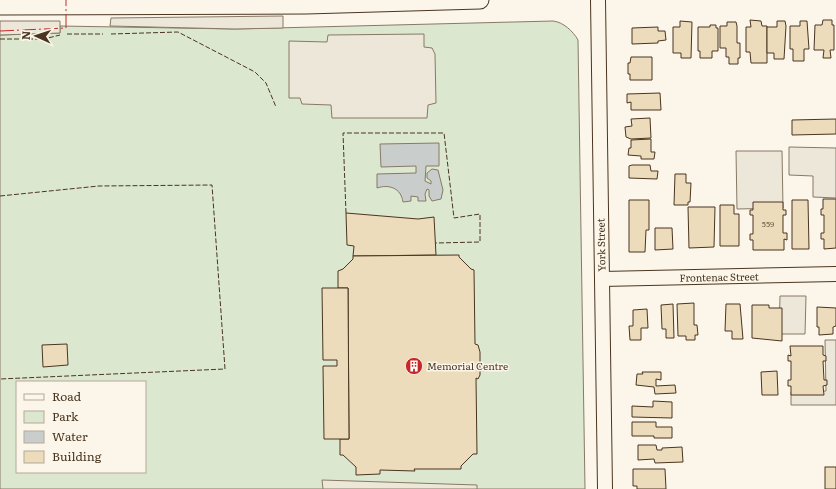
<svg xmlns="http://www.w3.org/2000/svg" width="836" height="489" font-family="Literata,serif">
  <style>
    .green { fill: #dce7d0; stroke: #887966; fill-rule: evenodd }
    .parking { fill: #ede7d9; stroke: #887966 }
    .water { fill: #c9cecd; stroke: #887966 }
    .building { fill: #ecdcbc; stroke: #4a3520 }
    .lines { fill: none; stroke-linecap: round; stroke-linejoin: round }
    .minor-casing { stroke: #4a3520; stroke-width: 16 }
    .tertiary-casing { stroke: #4a3520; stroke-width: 19 }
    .minor { stroke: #fbf6e9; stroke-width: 14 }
    .tertiary { stroke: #fbf6e9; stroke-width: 17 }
    .fence { stroke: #4a3520; stroke-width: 1; stroke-dasharray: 5 2; stroke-linecap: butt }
    .power { stroke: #c62828; stroke-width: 1; stroke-dasharray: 14 3 2 3; stroke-linecap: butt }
    .labels { text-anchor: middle; stroke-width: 3; stroke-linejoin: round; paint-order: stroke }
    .number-label { font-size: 8px; fill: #725f47 }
    .street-label { font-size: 10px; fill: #4a3520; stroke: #fbf6e9 }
    .poi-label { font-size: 10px; fill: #4a3520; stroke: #fbf6e9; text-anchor: start }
  </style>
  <rect width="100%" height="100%" fill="#fbf6e9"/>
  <!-- green -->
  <path class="green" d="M553 21C563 22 573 31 578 40L585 489H0V35L60 33V26L235 29ZM17 382H145V472H17Z"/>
  <!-- parking -->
  <g class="parking">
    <path d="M283 16V28L235 29 110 26 111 18Z"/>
    <path d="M0 21H60V33L0 35Z"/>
    <path d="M424 34V47L432 48 435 54 436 103 428 105 427 118H332L331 105 302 104 300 98H289V41L327 42 328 35Z"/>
    <path d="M789 147 836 148V198L813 197V176L789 175Z"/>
    <path d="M736 151H782L783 208 737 209Z"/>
    <path d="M780 296H806L805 334H779Z"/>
    <path d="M825 340H836V405H791V392L826 391Z"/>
    <path d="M322 480 477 485V489H323Z"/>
  </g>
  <!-- water -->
  <path class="water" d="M439 143V166H426L425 181 431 184V181L427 178V173L432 169 438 170 443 190 441 199 432 201 429 196V190L427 189 425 194 426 201H418V197L411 196V201L403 202C401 188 389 184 377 188V174L416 173V166L381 167 380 144Z"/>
  <!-- building -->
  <g class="building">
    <path d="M750 20 761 21 762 26H767V63H751L750 52H746V27H751Z"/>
    <path d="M823 20H832V25H834V50H830L831 58H823L824 50H814L815 25H822Z"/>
    <path d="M680 21 692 22 691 58H681V53H673V27H680Z"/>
    <path d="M777 21H785L786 26 784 59H774V53H767V27H777Z"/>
    <path d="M800 21H807L809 49H804V61H793V49H790V26H800Z"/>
    <path d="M727 22H736L737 26V43H740V58H738V64H729V57H726V48H720V26H727Z"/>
    <path d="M710 25H716V28H718V51H712V58H700V51H698V27H710Z"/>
    <path d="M658 27V31H665L666 40 658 41V43L632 44V28Z"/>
    <path d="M631 57H652V80H630V74H628V63H630Z"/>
    <path d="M660 93 661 110H631V102L627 103V94Z"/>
    <path d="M650 118 651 138 631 139 626 137 625 127 632 126 631 119Z"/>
    <path d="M836 119V134L792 135V120Z"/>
    <path d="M651 139V152H655L654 159H641V156L628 155 629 148H631V140Z"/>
    <path d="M632 165H650L651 171H658L657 179 629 178V166Z"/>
    <path d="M675 174H686V183H691L690 202H688V205H674Z"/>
    <path d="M823 199H836V248L824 249V239H821V233H824V215H821V209H823Z"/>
    <path d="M629 200H649V230H646L645 252H629Z"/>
    <path d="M792 200H808L809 249H792Z"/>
    <path d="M753 202H783V210H786V215H783V233H787V240L784 239V250H753V240H750V234H753V215H750V210H753Z"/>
    <path d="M720 205H734V214H739V246H720Z"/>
    <path d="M688 207H715L714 247 689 248Z"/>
    <path d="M346 213 418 219 434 217 436 255 353 256 354 246 347 245Z"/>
    <path d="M655 228H672L673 249 655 250Z"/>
    <path d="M459 255V257L471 269 474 270 475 344 478 345 480 352V375L478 379 476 378 477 454H473L461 466V469H414L415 471 380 470V474L356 475V467L343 455H340V439H349L348 288H338V271L343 269 353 259V256Z"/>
    <path d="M322 288H348L349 439H324L323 366H337V360H323Z"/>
    <path d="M694 303V325H697L698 335H695V340H686V336H678L677 304Z"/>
    <path d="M673 304 674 338H666V329H662L661 305Z"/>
    <path d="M726 304H740L743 339H732V331H725Z"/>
    <path d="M752 305H769V308H782V341L752 338Z"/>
    <path d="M817 307 836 308V326L833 327V334L819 335V327H817Z"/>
    <path d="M647 309 648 328H641V340H630L629 326H633V310Z"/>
    <path d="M67 344 68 365 43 367 42 345Z"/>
    <path d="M790 346H823V355L826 356V361H823L824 380H827V385L823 386 824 395H791V386H788V380H791V361H788V355L791 356Z"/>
    <path d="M777 371 778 395H762L761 372Z"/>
    <path d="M642 372H661V380L656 379V386L675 385 676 393 655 394 654 387 636 385 637 374H643Z"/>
    <path d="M653 401 672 402V418L632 417V406L653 407Z"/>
    <path d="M632 422H656V427H672V438H654V436H632Z"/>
    <path d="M638 445H656L657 450H662V448L682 447 683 462 655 463 654 459 638 460Z"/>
    <rect x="825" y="467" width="11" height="22"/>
    <path d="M633 469H665L666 489H637V486H633Z"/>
  </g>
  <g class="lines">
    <defs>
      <g id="minor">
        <path d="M598 0 605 489"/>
        <path d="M602 279 836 274"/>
      </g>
      <path id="tertiary" d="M0 6 306 5 480 0"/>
    </defs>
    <!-- minor casing -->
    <use href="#minor" class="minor-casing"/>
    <!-- tertiary casing -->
    <use href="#tertiary" class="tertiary-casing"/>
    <!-- minor -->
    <use href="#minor" class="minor"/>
    <!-- tertiary -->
    <use href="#tertiary" class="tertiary"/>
    <!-- fence -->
    <g class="fence">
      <path d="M67 34H103"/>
      <path d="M111 34 178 32 255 72 266 83 276 107"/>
      <path d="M0 39H44L60 35"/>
      <path d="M0 196 99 186 212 185 225 369 0 379"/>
      <path d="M346 213 343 133H444L454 218 480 214V242L436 243"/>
    </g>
    <!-- power -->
    <path class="power" d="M0 31 66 28V0"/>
  </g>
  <!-- icons -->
  <defs>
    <symbol id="building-disc" viewBox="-11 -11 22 22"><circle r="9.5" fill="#c62828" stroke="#fbf6e9"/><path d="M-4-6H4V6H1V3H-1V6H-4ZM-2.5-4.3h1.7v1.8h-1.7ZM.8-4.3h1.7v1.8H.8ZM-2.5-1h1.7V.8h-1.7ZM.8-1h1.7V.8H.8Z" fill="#fff"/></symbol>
  </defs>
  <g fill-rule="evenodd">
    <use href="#building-disc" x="404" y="356" width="20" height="20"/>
  </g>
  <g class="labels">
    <!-- number labels -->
    <g class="number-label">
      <text x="768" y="227">559</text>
    </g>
    <!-- street labels -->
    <g class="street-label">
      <text transform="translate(601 245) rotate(-91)" y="4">York Street</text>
      <text transform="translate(719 277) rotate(-1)" y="4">Frontenac Street</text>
    </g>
    <!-- poi labels -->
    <g class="poi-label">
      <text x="427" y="370">Memorial Centre</text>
    </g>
  </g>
  <!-- legend -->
  <rect x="16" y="381" width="130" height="92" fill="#fbf6e9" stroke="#b4a999"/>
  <rect x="24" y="394" width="20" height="6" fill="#fbf6e9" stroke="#b4a999"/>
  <text x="52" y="401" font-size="12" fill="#4a3520">Road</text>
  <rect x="24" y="411" width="20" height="12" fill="#dce7d0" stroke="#b4a999"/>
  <text x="52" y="421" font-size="12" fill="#4a3520">Park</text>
  <rect x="24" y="431" width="20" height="12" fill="#c9cecd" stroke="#b4a999"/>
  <text x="52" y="441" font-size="12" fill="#4a3520">Water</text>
  <rect x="24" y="451" width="20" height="12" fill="#ecdcbc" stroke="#b4a999"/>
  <text x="52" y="461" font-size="12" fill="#4a3520">Building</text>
  <!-- north arrow -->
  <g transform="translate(36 36) rotate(273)" stroke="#fbf6e9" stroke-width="3" paint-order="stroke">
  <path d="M0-3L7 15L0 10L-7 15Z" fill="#4a3520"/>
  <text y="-6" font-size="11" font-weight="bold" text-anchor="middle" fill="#4a3520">N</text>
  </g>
</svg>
